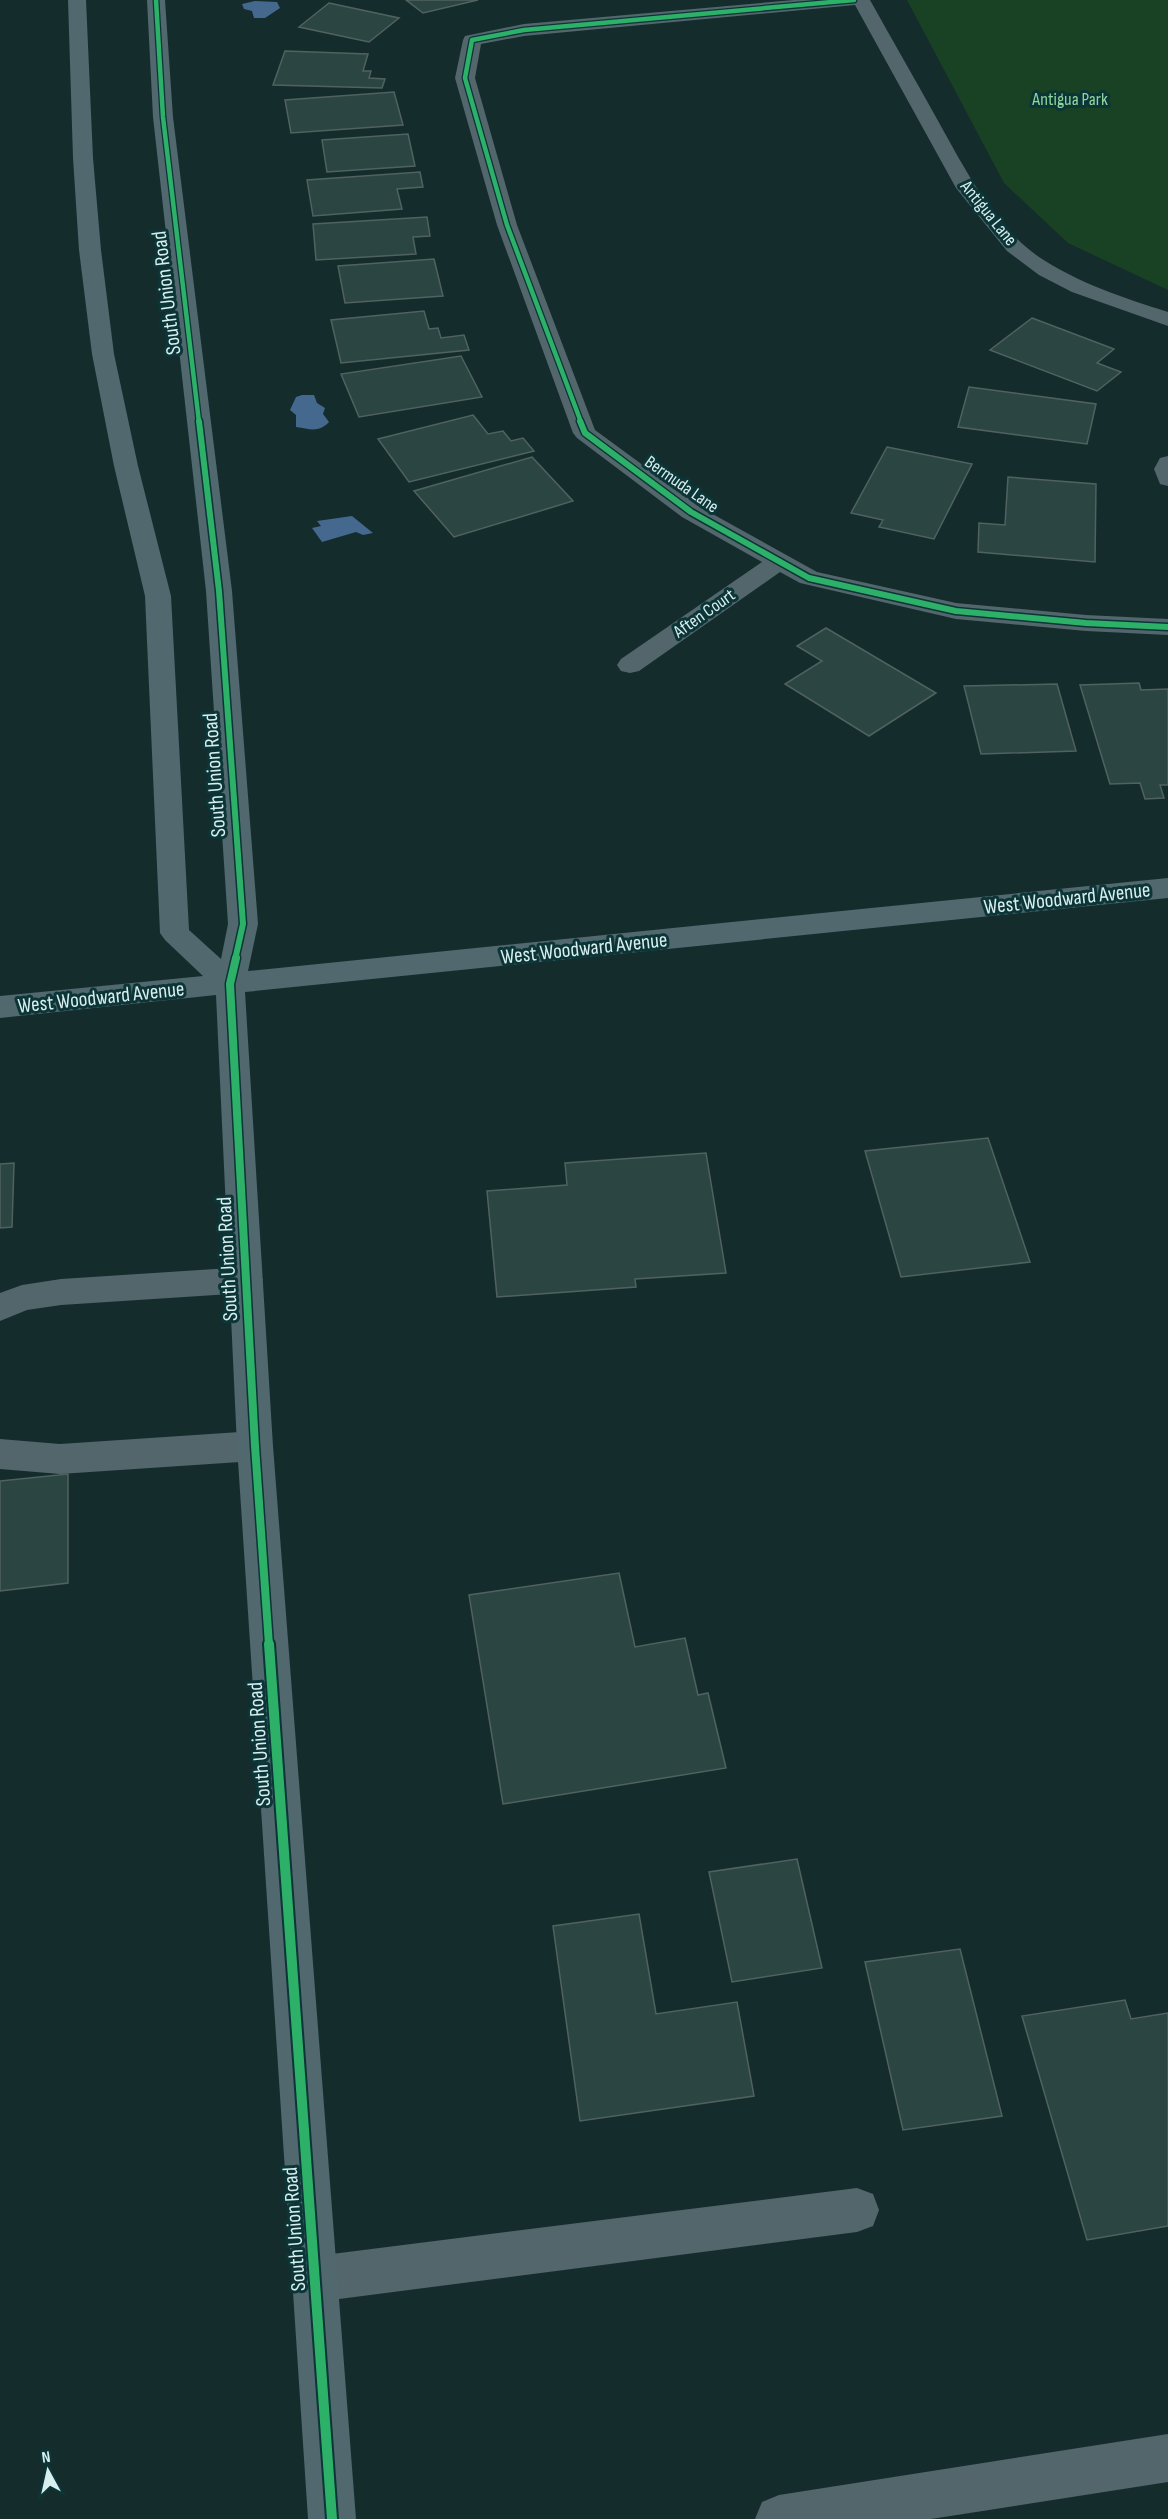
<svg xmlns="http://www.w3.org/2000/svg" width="1168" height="2519" font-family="'Sofia Sans Condensed',sans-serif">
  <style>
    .green { fill: #194224 }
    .water { fill: #45688e }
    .building { fill: #2b4542; stroke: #506260; stroke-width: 1.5 }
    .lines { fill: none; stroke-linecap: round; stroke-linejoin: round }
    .lane { fill: #53666c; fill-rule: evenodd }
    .street { fill: #53666c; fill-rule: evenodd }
    .secondary { fill: #50686e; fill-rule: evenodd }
    .cycleway-far3-casing { stroke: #0b3537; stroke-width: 7 }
    .cycleway-far2-casing { stroke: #0b3537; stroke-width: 9 }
    .cycleway-far1-casing { stroke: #0b3537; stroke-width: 11 }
    .cycleway-casing { stroke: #0b3537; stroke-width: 14 }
    .cycleway-far3 { stroke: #2db169; stroke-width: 4.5 }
    .cycleway-far2 { stroke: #2db169; stroke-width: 6 }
    .cycleway-far1 { stroke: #2db169; stroke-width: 8 }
    .cycleway { stroke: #2db169; stroke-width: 10 }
    .labels { text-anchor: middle; stroke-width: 6; stroke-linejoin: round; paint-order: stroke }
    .far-park-label { font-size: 18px; fill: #91d79b; stroke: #0b3537 }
    .far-street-label { font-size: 18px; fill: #d9eeef; stroke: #0b3537 }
    .street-label { font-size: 21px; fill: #d9eeef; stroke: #0b3537 }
  </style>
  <rect width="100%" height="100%" fill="#152c2d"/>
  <!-- green -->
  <path class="green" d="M907 0H1168V290L1068 243 1004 183Z"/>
  <!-- water -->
  <g class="water">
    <path d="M255 1 277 2 280 8 265 18H254L252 11 244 9 242 4Z"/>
    <path d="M302 395H314L317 403 325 408 323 414 329 422C319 433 310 429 296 427V415L290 410 296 397Z"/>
    <path d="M352 516 373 533 363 535 356 532 322 542 312 528 321 526 317 521Z"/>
  </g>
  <!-- building -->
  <g class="building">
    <path d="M406 0H478L423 13Z"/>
    <path d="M329 3 399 18 369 42 299 27Z"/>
    <path d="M285 51 368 54 363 71H371L369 78 385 79 382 88 273 85Z"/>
    <path d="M394 92 403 125 291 133 285 100Z"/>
    <path d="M408 134 415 166 327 172 322 140Z"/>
    <path d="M420 172 423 187 397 189 402 209 313 216 307 180Z"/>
    <path d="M427 217 430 236 413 237 416 254 316 260 313 224Z"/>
    <path d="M434 259 443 296 345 303 338 266Z"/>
    <path d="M424 311 429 329 438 328 441 338 464 335 469 350 341 363 331 320Z"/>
    <path d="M1032 318 1114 349 1097 363 1121 372 1097 391 990 350Z"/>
    <path d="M461 356 482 397 359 417 341 374Z"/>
    <path d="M969 387 1096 404 1087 444 958 427Z"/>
    <path d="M473 415 488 434 503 431 511 441 523 438 534 451 409 482 378 439Z"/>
    <path d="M887 447 972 464 934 539 879 527 883 520 851 513Z"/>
    <path d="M532 457 573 501 454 537 414 491Z"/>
    <path d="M1008 477 1096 484 1095 562 978 552 979 523 1005 525Z"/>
    <path d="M826 628 936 693 869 736 785 684 822 661 797 646Z"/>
    <path d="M1139 683 1141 690 1168 689V785H1160L1164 798 1145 799 1140 783 1110 784 1080 685Z"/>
    <path d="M1057 684 1076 751 981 754 964 686Z"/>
    <path d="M988 1138 1030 1262 901 1277 865 1151Z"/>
    <path d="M706 1153 726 1273 635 1279 636 1287 497 1297 487 1191 567 1185 565 1163Z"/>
    <path d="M14 1163 12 1227 0 1228V1164Z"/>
    <path d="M68 1474V1583L0 1591V1481Z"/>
    <path d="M619 1573 635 1647 685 1638 698 1695 708 1693 726 1768 503 1804 469 1595Z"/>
    <path d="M797 1859 822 1968 732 1982 709 1872Z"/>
    <path d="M639 1914 656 2014 737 2002 754 2096 580 2121 553 1926Z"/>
    <path d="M960 1949 1002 2116 903 2130 865 1962Z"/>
    <path d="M1125 2000 1131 2019 1168 2013V2226L1087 2240 1022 2016Z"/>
  </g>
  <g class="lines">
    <!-- lane -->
    <g class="lane">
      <path d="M246 1267 258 1271 263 1280 258 1289 246 1293 61 1305 27 1310 0 1321V1293L22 1285 61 1279Z"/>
      <path d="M255 1431 267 1436 273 1446 267 1456 255 1461 60 1474 0 1469V1439L60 1444Z"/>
      <path d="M857 2188 873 2194 879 2210 873 2226 857 2232 316 2302 300 2295 293 2279 300 2263 316 2256Z"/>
    </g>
    <!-- street -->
    <g class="street">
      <path d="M794 0H870C892 40 915 79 937 119 964 167 992 224 1039 257 1078 283 1124 298 1168 312V326L1072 292 1039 275 1007 251 956 188 855 5 524 36 481 44 475 78 517 225 595 430 700 507 817 572 956 603 1086 615 1168 619V635L1086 631 956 619 800 583 780 572 639 671 630 673 621 671 617 665 621 659 762 562 682 517 577 438 573 433 497 225 455 78 463 40 465 36 524 24Z"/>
      <path d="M1168 456V486L1160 484 1154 469 1160 458Z"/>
      <path d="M1168 2434V2482L931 2519H755L762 2502 779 2495Z"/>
    </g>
    <!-- secondary -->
    <path class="secondary" d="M68 0H86L93 158 101 250 114 354 138 466 171 596 189 930 221 959 228 924 206 591 153 117 147 0H165L173 117 232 591 258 924 248 971 1168 878V898L245 992 273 1446 356 2519H308L237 1446 216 995 0 1018V996L203 976 165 940 160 933 145 596 114 466 92 354 79 250 73 158Z"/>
    <defs>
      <g id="cycleway-far3">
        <path d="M156 0 163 117 199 422"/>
        <path d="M581 422 507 225 465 78 472 40 524 30 854 0"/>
      </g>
      <g id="cycleway-far2">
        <path d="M199 421 219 591 243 924 235 960"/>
        <path d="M580 421 585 433 691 512 809 578 956 611 1086 623 1168 627"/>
      </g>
      <path id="cycleway-far1" d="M236 958 230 984 255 1446 269 1645"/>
      <path id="cycleway" d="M269 1644 332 2519"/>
    </defs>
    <!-- cycleway-far3 casing -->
    <use href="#cycleway-far3" class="cycleway-far3-casing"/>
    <!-- cycleway-far2 casing -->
    <use href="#cycleway-far2" class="cycleway-far2-casing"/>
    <!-- cycleway-far1 casing -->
    <use href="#cycleway-far1" class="cycleway-far1-casing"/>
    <!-- cycleway casing -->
    <use href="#cycleway" class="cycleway-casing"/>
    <!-- cycleway-far3 -->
    <use href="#cycleway-far3" class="cycleway-far3"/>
    <!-- cycleway-far2 -->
    <use href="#cycleway-far2" class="cycleway-far2"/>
    <!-- cycleway-far1 -->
    <use href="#cycleway-far1" class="cycleway-far1"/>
    <!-- cycleway -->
    <use href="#cycleway" class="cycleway"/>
  </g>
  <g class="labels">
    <!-- far-park labels -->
    <g class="far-park-label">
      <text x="1070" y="105">Antigua Park</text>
    </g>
    <!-- far-street labels -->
    <g class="far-street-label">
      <text transform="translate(989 213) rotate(51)" y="6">Antigua Lane</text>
      <text transform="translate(682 484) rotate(35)" y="6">Bermuda Lane</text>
      <text transform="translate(704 613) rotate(-35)" y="6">Aften Court</text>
    </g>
    <!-- street labels -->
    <g class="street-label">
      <text transform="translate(166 293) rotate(-97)" y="7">South Union Road</text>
      <text transform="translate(214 775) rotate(-94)" y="7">South Union Road</text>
      <text transform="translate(1067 898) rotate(-6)" y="7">West Woodward Avenue</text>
      <text transform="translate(584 948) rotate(-6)" y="7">West Woodward Avenue</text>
      <text transform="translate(101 997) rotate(-6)" y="7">West Woodward Avenue</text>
      <text transform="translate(227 1259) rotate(-93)" y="7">South Union Road</text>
      <text transform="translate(259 1744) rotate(-94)" y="7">South Union Road</text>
      <text transform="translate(294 2229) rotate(-94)" y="7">South Union Road</text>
    </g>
  </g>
  <!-- north arrow -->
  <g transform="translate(48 2471) rotate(352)" stroke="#0b3537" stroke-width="4.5" paint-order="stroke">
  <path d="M0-4.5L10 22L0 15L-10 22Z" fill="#d9eeef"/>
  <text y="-9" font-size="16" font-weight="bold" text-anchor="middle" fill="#d9eeef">N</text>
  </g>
</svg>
